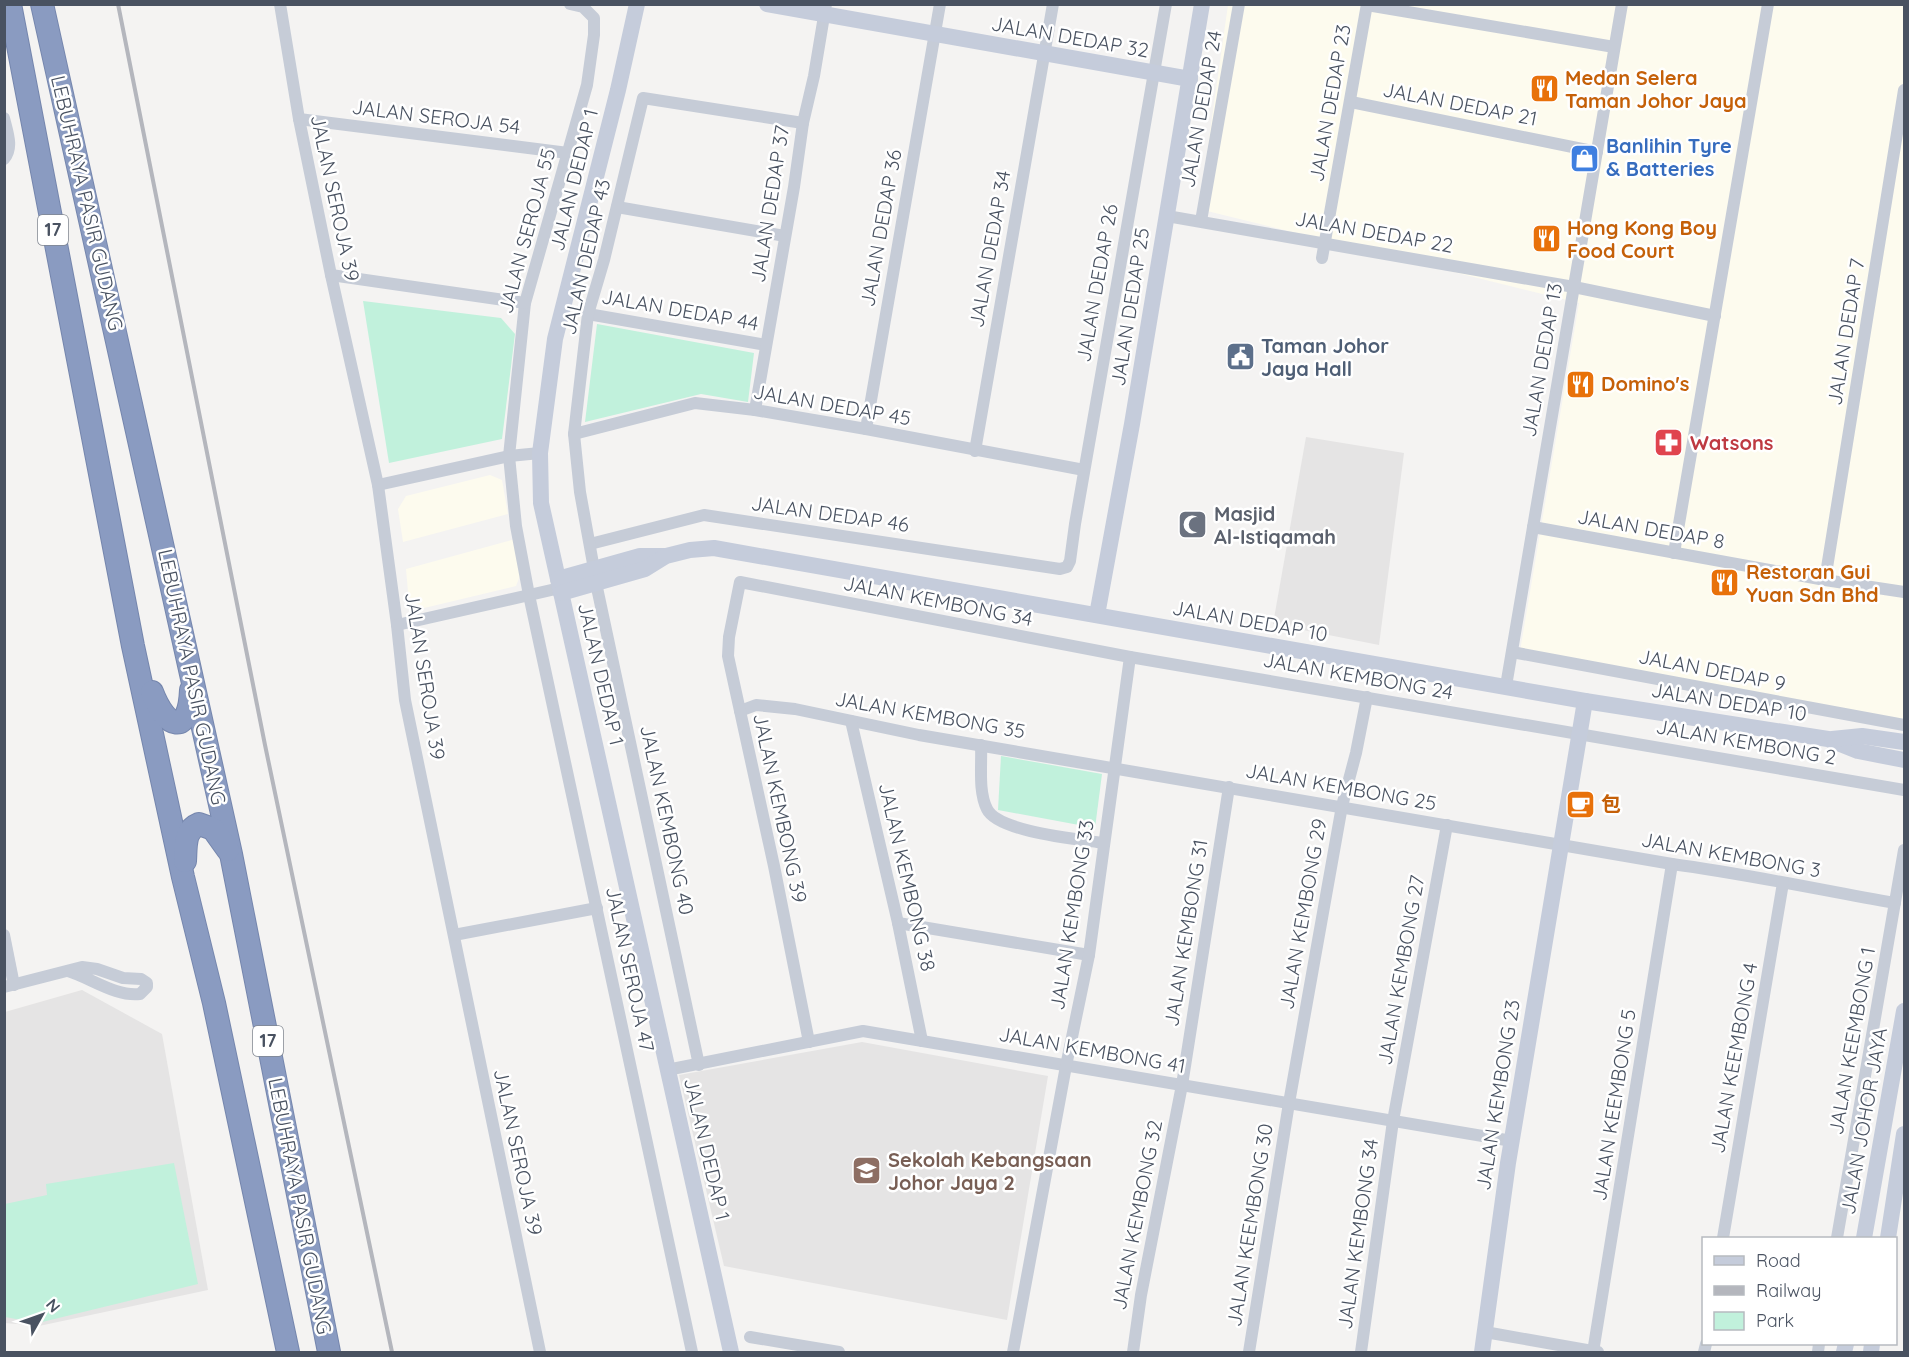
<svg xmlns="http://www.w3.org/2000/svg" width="1909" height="1357" font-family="Quicksand,'Noto Sans SC',sans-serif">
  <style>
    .commercial { fill: #fdfbee }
    .education { fill: #e5e4e4 }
    .green { fill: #c1f1dc }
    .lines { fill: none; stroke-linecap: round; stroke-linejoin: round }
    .highway-casing { stroke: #7586ad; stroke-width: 24 }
    .street { stroke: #c6ccd7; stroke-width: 12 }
    .secondary { stroke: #c5ccdb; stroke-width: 16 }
    .highway { stroke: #8a9bc1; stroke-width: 22 }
    .rail { stroke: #b4b6bd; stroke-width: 4 }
    .labels { text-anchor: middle; stroke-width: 5; stroke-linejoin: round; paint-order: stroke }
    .shield { fill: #fff; stroke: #808690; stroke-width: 1.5 }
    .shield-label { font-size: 18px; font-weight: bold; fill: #495261 }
    .street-label { font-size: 20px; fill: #495261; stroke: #fff }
    .food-label { font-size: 20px; font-weight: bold; fill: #c56008; stroke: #fff; text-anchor: start }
    .shop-label { font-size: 20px; font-weight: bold; fill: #366cbe; stroke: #fff; text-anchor: start }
    .service-label { font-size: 20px; font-weight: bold; fill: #4e5e75; stroke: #fff; text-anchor: start }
    .health-label { font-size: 20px; font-weight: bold; fill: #be3a42; stroke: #fff; text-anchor: start }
    .worship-label { font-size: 20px; font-weight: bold; fill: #5b616d; stroke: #fff; text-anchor: start }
    .education-label { font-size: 20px; font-weight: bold; fill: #785e54; stroke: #fff; text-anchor: start }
  </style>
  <rect width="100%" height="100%" fill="#f4f3f2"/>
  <!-- commercial -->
  <g class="commercial">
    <path d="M1228 5H1904V721L1520 651 1579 303 1199 209Z"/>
    <path d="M490 475 502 480 508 514 403 542 398 509 406 496Z"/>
    <path d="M515 539 521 573 516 586 420 609 409 603 406 569Z"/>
  </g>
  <!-- education -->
  <g class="education">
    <path d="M1306 437 1404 453 1379 645 1273 624Z"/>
    <path d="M82 990 162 1034 208 1290 39 1326 5 1323V1012Z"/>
    <path d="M862 1042 1048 1076 1007 1320 724 1266 679 1075Z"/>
  </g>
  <!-- green -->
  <g class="green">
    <path d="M363 301 501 318 515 334 502 439 389 463Z"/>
    <path d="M597 324 754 353 748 402 701 394 585 422Z"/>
    <path d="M1001 756 1102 774 1095 828 998 810Z"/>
    <path d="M174 1163 198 1284 38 1323 5 1317V1204L47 1195 46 1184Z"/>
  </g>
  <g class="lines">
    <defs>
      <g id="highway">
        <path d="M10 4 133 646 183 877 214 1003 288 1352"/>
        <path d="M42 4 231 854 329 1352"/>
        <path d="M152 692C166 729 189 737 191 690"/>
        <path d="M185 861C186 846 184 830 199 824L213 829 228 850"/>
      </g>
    </defs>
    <!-- highway casing -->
    <use href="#highway" class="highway-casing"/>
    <!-- street -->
    <g class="street">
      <path d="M280 4 299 119 331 275 378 485 397 625 405 700 540 1352"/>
      <path d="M570 4 583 7 594 18V35L587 85 525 303 509 456 516 526 529 595 692 1352"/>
      <path d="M1367 5 1614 47"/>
      <path d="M1351 102 1597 152"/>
      <path d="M4 118C7 131 14 148 4 159"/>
      <path d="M299 119 568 153"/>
      <path d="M617 207 785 236"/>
      <path d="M1167 216 1574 287 1715 316"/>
      <path d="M1201 221 1239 4"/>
      <path d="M1322 258 1367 4"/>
      <path d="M331 275 525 303"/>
      <path d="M588 314 766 345"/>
      <path d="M755 410 794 187 803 123 814 76 826 4"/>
      <path d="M866 429 940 4"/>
      <path d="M574 434 695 403 755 410 866 429 1084 470"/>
      <path d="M975 451 1053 4"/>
      <path d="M378 485 509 456 540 453"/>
      <path d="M1533 527 1825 580 1904 592"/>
      <path d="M590 544 704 515 1060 569 1067 567 1070 561 1075 524 1166 4"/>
      <path d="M1674 553 1768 4"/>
      <path d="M594 569 580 492 574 434 588 314 604 260 643 98 803 123"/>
      <path d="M1825 580 1904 90"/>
      <path d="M596 583 699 1065"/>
      <path d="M397 625 560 588"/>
      <path d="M1512 652 1904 725"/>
      <path d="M1506 686 1622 4"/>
      <path d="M740 711 756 705 795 709 919 735 1672 864C1747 874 1821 890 1895 903"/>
      <path d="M851 721 898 923 922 1041"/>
      <path d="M981 745C982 765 978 791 987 809 998 832 1078 839 1104 843"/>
      <path d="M898 923 1089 955"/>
      <path d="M4 935 14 985"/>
      <path d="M454 935 597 908"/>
      <path d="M4 987 82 967 97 969 123 978 141 979 147 983V987L140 994C116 997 91 978 68 971"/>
      <path d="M809 1042 774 866 728 656 729 637 740 582 1130 657 1904 790"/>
      <path d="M667 1070 863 1031 1512 1141"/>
      <path d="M1723 1238 1783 883"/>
      <path d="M1837 1238 1904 850"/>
      <path d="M1485 1332 1598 1352"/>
      <path d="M750 1337 839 1352"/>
      <path d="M1013 1352 1066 1066 1089 955 1130 657"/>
      <path d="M1133 1352 1141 1295 1182 1085 1229 787"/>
      <path d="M1249 1352 1289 1103 1342 806 1356 753 1367 697"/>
      <path d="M1361 1352 1393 1121 1447 825"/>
      <path d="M1593 1352 1672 864"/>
      <path d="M1704 1352 1706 1344"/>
      <path d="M1818 1352 1819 1344"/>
    </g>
    <!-- secondary -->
    <g class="secondary">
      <path d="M637 4 618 90 555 339 540 453 541 503 731 1352"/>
      <path d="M767 4 1190 79"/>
      <path d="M558 579 640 556H665"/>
      <path d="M561 593 645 569 666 556 690 550 714 548 1585 701 1828 739 1858 751 1904 760"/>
      <path d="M1097 615 1132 424 1202 4"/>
      <path d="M1832 739 1862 736 1904 742"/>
      <path d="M1864 1238 1904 1011"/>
      <path d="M1888 1238 1904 1134"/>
      <path d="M1482 1352 1508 1163 1585 701"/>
      <path d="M1844 1352 1846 1344"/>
      <path d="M1871 1352 1872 1344"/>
    </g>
    <!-- highway -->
    <use href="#highway" class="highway"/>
    <!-- rail -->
    <path class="rail" d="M118 4 265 745 392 1352"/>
  </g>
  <!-- icons -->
  <defs>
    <symbol id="restaurant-square" viewBox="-11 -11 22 22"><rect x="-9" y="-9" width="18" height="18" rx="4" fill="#e8710a" stroke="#fff"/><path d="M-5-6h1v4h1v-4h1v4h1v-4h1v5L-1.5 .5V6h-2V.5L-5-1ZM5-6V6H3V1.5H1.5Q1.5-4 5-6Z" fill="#fff"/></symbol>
    <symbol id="shop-square" viewBox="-11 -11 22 22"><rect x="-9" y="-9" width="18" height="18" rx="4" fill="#3f7fe0" stroke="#fff"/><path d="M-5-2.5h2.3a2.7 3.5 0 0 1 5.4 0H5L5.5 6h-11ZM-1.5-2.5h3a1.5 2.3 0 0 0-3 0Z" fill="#fff"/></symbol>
    <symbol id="civic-square" viewBox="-11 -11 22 22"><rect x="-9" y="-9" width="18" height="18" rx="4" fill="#5c6f8a" stroke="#fff"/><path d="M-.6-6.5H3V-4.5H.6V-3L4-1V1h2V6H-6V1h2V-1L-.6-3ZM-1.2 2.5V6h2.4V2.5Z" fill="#fff"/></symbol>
    <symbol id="pharmacy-square" viewBox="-11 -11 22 22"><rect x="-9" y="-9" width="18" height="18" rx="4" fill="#e0444e" stroke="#fff"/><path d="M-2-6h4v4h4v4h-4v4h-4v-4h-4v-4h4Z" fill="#fff"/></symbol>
    <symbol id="mosque-square" viewBox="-11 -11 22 22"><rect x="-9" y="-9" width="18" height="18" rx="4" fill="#6b7280" stroke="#fff"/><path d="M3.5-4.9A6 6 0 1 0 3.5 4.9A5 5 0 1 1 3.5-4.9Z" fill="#fff"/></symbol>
    <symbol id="cafe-square" viewBox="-11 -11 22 22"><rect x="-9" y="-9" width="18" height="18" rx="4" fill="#e8710a" stroke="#fff"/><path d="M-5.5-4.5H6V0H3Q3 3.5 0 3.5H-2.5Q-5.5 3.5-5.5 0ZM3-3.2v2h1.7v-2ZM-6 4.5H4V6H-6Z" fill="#fff"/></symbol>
    <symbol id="school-square" viewBox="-11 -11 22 22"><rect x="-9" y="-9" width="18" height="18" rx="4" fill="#8d6e63" stroke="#fff"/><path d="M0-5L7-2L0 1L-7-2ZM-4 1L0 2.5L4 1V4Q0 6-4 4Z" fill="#fff"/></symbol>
  </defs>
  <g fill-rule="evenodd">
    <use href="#restaurant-square" x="1528" y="72" width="33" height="33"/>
    <use href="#shop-square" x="1568" y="142" width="33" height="33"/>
    <use href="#restaurant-square" x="1530" y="222" width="33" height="33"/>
    <use href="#civic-square" x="1224" y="340" width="33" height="33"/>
    <use href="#restaurant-square" x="1564" y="368" width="33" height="33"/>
    <use href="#pharmacy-square" x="1652" y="426" width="33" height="33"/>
    <use href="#mosque-square" x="1176" y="508" width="33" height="33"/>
    <use href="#restaurant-square" x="1708" y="566" width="33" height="33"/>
    <use href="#cafe-square" x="1564" y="788" width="33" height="33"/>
    <use href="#school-square" x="850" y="1154" width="33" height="33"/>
  </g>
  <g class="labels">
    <!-- shield labels -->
    <g class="shield">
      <rect x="38" y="215" width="30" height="30" rx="4.5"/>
      <rect x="253" y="1026" width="30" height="30" rx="4.5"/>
    </g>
    <g class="shield-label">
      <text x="53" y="236">17</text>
      <text x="268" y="1047">17</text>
    </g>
    <!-- street labels -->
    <g class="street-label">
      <text transform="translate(1070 37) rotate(10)" y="7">JALAN DEDAP 32</text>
      <text transform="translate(1330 103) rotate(-80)" y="7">JALAN DEDAP 23</text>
      <text transform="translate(1460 104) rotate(11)" y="7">JALAN DEDAP 21</text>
      <text transform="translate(1201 109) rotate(-80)" y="7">JALAN DEDAP 24</text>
      <text transform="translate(436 117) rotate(7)" y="7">JALAN SEROJA 54</text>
      <text transform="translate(574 180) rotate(-76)" y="7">JALAN DEDAP 1</text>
      <text transform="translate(335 198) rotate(78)" y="7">JALAN SEROJA 39</text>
      <text transform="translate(87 203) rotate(77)" y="7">LEBUHRAYA PASIR GUDANG</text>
      <text transform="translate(770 204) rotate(-81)" y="7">JALAN DEDAP 37</text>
      <text transform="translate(881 228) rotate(-80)" y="7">JALAN DEDAP 36</text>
      <text transform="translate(527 231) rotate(-75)" y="7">JALAN SEROJA 55</text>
      <text transform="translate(1374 232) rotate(10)" y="7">JALAN DEDAP 22</text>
      <text transform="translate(990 249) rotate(-80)" y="7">JALAN DEDAP 34</text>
      <text transform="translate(586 257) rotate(-77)" y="7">JALAN DEDAP 43</text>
      <text transform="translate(1097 283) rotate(-80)" y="7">JALAN DEDAP 26</text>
      <text transform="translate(1130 307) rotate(-81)" y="7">JALAN DEDAP 25</text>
      <text transform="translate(680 310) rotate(10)" y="7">JALAN DEDAP 44</text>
      <text transform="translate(1846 332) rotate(-81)" y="7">JALAN DEDAP 7</text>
      <text transform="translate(1542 360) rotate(-80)" y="7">JALAN DEDAP 13</text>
      <text transform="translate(832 405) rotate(10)" y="7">JALAN DEDAP 45</text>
      <text transform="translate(830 514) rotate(8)" y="7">JALAN DEDAP 46</text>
      <text transform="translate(1651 529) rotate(10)" y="7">JALAN DEDAP 8</text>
      <text transform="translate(938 601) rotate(11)" y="7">JALAN KEMBONG 34</text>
      <text transform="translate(1250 621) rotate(10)" y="7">JALAN DEDAP 10</text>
      <text transform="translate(1712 670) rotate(11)" y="7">JALAN DEDAP 9</text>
      <text transform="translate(601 674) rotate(77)" y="7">JALAN DEDAP 1</text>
      <text transform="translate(425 676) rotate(81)" y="7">JALAN SEROJA 39</text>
      <text transform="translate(1358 676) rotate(10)" y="7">JALAN KEMBONG 24</text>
      <text transform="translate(192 677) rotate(78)" y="7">LEBUHRAYA PASIR GUDANG</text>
      <text transform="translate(1729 702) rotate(9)" y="7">JALAN DEDAP 10</text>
      <text transform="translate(930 715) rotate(10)" y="7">JALAN KEMBONG 35</text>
      <text transform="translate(1746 742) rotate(10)" y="7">JALAN KEMBONG 2</text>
      <text transform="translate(1341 787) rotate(10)" y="7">JALAN KEMBONG 25</text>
      <text transform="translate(780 808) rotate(78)" y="7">JALAN KEMBONG 39</text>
      <text transform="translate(667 820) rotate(78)" y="7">JALAN KEMBONG 40</text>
      <text transform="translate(1731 855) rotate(10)" y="7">JALAN KEMBONG 3</text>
      <text transform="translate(907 877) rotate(77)" y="7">JALAN KEMBONG 38</text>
      <text transform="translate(1303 914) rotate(-80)" y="7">JALAN KEMBONG 29</text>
      <text transform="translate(1072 915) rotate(-81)" y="7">JALAN KEMBONG 33</text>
      <text transform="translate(1186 933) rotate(-81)" y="7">JALAN KEMBONG 31</text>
      <text transform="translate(630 969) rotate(78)" y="7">JALAN SEROJA 47</text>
      <text transform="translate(1401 970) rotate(-80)" y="7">JALAN KEMBONG 27</text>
      <text transform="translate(1852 1041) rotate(-80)" y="7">JALAN KEEMBONG 1</text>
      <text transform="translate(1092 1050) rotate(10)" y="7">JALAN KEMBONG 41</text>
      <text transform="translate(1734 1058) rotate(-80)" y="7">JALAN KEEMBONG 4</text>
      <text transform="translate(1498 1095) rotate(-81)" y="7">JALAN KEMBONG 23</text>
      <text transform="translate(1614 1105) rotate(-81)" y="7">JALAN KEEMBONG 5</text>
      <text transform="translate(1864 1121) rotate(-80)" y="7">JALAN JOHOR JAYA</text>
      <text transform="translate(707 1149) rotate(77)" y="7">JALAN DEDAP 1</text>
      <text transform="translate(518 1152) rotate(78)" y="7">JALAN SEROJA 39</text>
      <text transform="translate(300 1206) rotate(79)" y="7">LEBUHRAYA PASIR GUDANG</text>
      <text transform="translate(1137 1215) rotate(-79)" y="7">JALAN KEMBONG 32</text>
      <text transform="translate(1250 1225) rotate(-81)" y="7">JALAN KEEMBONG 30</text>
      <text transform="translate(1358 1234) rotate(-82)" y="7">JALAN KEMBONG 34</text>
    </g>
    <!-- food labels -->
    <g class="food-label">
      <text x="1565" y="85">Medan Selera<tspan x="1565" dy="23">Taman Johor Jaya</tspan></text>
      <text x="1567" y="235">Hong Kong Boy<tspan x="1567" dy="23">Food Court</tspan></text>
      <text x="1601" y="391">Domino's</text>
      <text x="1746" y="579">Restoran Gui<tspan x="1746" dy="23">Yuan Sdn Bhd</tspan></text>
      <text x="1601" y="811">包</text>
    </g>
    <!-- shop labels -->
    <g class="shop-label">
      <text x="1606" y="153">Banlihin Tyre<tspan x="1606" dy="23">&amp; Batteries</tspan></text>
    </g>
    <!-- service labels -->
    <g class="service-label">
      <text x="1261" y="353">Taman Johor<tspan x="1261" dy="23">Jaya Hall</tspan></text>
    </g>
    <!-- health labels -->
    <g class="health-label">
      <text x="1690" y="450">Watsons</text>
    </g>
    <!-- worship labels -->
    <g class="worship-label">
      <text x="1214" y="521">Masjid<tspan x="1214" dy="23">Al-Istiqamah</tspan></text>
    </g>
    <!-- education labels -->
    <g class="education-label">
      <text x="888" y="1167">Sekolah Kebangsaan<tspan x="888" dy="23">Johor Jaya 2</tspan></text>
    </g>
  </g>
  <!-- border -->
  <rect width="1909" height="1357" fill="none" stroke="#495261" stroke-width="12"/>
  <!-- legend -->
  <rect x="1702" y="1237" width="195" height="108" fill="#ffffff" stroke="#b6bac0" stroke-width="1.5"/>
  <rect x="1714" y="1256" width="30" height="9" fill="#c5ccdb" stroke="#b6bac0" stroke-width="1.5"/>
  <text x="1756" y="1267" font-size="18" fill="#495261">Road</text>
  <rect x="1714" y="1286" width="30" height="9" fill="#b4b6bd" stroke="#b6bac0" stroke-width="1.5"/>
  <text x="1756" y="1297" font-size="18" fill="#495261">Railway</text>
  <rect x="1714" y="1312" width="30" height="18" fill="#c1f1dc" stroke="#b6bac0" stroke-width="1.5"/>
  <text x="1756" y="1327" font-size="18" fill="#495261">Park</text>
  <!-- north arrow -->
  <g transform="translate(42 1315) rotate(50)" stroke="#ffffff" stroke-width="4.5" paint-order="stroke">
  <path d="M0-4.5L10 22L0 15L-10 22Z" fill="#495261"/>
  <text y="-9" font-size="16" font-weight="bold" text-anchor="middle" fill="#495261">N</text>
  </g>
</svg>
